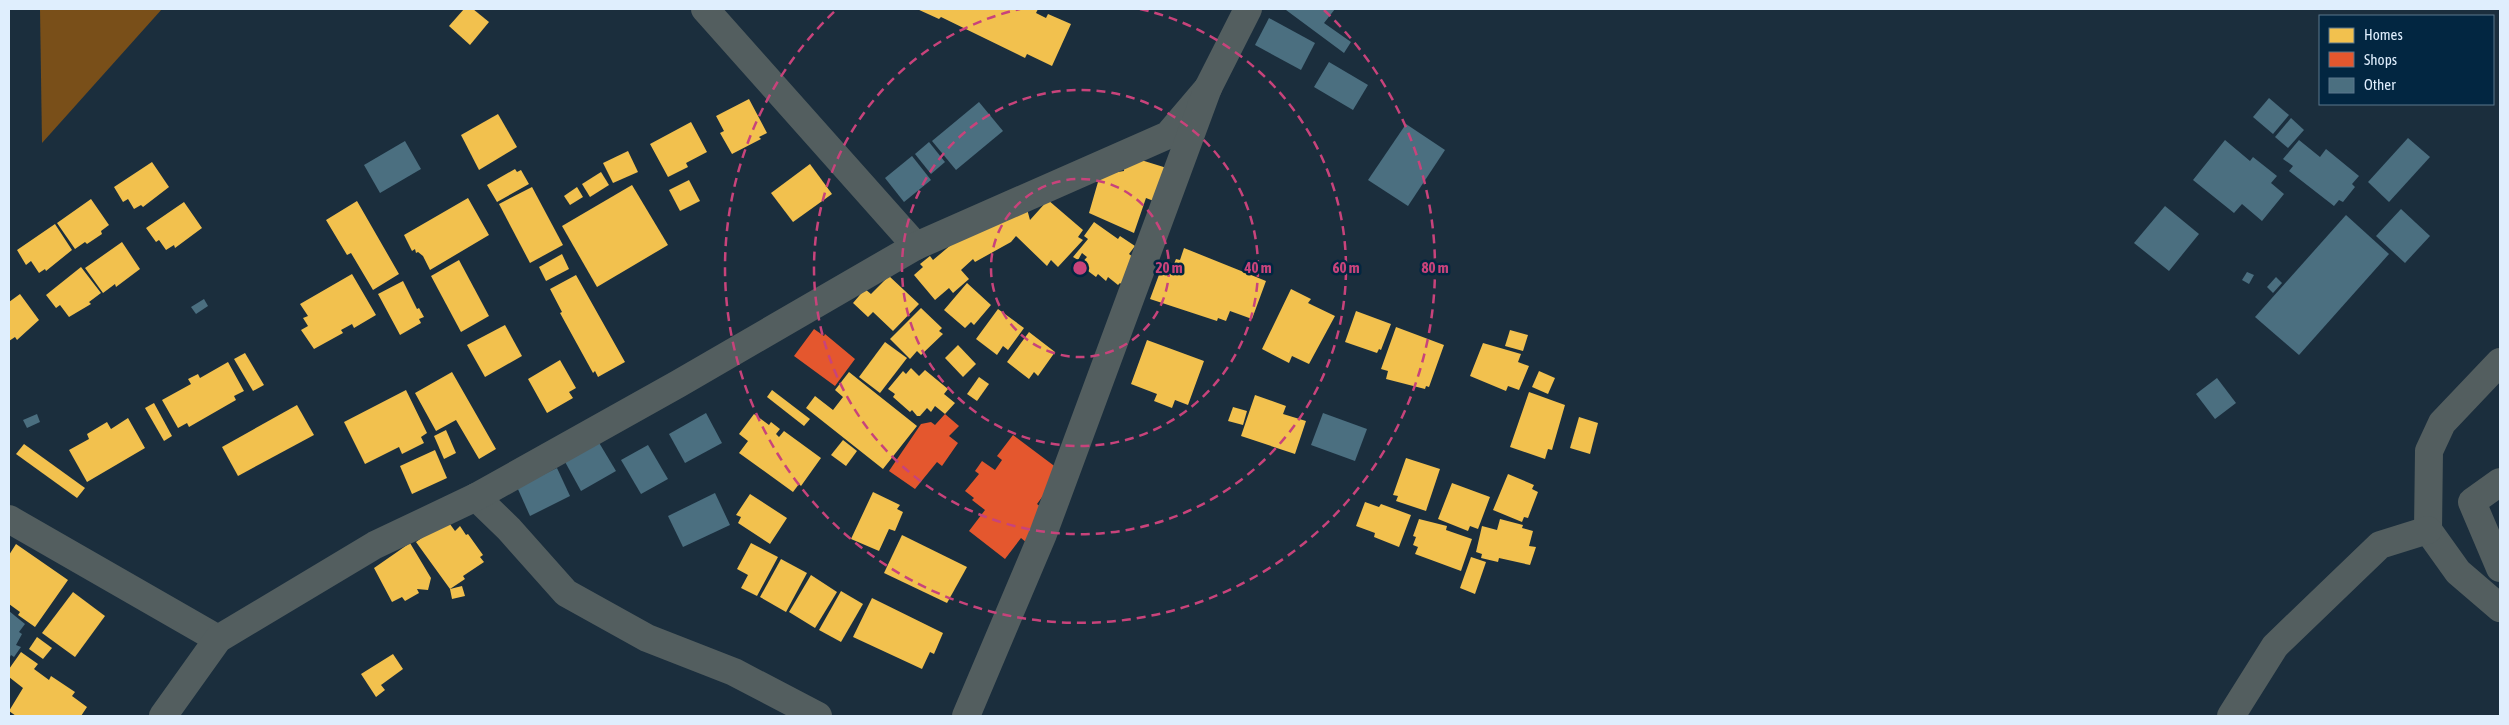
<svg xmlns="http://www.w3.org/2000/svg" width="2509" height="725" font-family="'Asap Condensed',sans-serif">
  <style>
    .forest { fill: #794f19 }
    .homes { fill: #f2c14e }
    .shops { fill: #e4572e }
    .building { fill: #4b6f80 }
    .lines { fill: none; stroke-linecap: round; stroke-linejoin: round }
    .minor { stroke: #535e5f; stroke-width: 28 }
    .ring { fill: none; stroke: #c8437b; stroke-width: 2.5; stroke-dasharray: 9 6 }
    .centre { fill: #c8437b; stroke: #022641; stroke-width: 2.5 }
    .ring-label { font-size: 15px; text-anchor: middle; font-weight: bold; fill: #c8437b; stroke: #022641; stroke-width: 5; stroke-linejoin: round; paint-order: stroke }
  </style>
  <rect width="100%" height="100%" fill="#1b2e3d"/>
  <!-- forest -->
  <path class="forest" d="M40 9H162L42 143Z"/>
  <!-- homes -->
  <g class="homes">
    <path d="M464 9H473L489 22 470 45 449 26Z"/>
    <path d="M917 9H1038L1036 13 1046 18 1048 14 1071 24 1052 66 1027 54 1025 58 941 17 939 19Z"/>
    <path d="M749 99 767 133 759 137 761 139 732 154 720 133 724 131 716 116Z"/>
    <path d="M498 114 517 147 479 170 461 135Z"/>
    <path d="M691 122 707 152 686 163 688 167 668 177 650 144Z"/>
    <path d="M628 151 638 172 613 183 603 163Z"/>
    <path d="M1141 160 1170 169 1159 203 1146 198 1134 233 1089 213 1100 175 1124 171V167Z"/>
    <path d="M152 162 169 187 143 207 141 205 134 209 128 199 123 202 114 187Z"/>
    <path d="M810 164 832 194 793 222 771 193Z"/>
    <path d="M515 169 517 172 521 170 529 184 497 202 487 185Z"/>
    <path d="M601 172 609 185 590 197 582 184Z"/>
    <path d="M689 180 700 201 680 211 669 190Z"/>
    <path d="M632 185 668 245 597 287 562 226Z"/>
    <path d="M532 187 563 245 530 263 499 204Z"/>
    <path d="M577 187 583 197 570 205 564 196Z"/>
    <path d="M468 198 489 235 430 270 423 256 418 252 416 253 415 249 412 251 404 235Z"/>
    <path d="M91 199 109 225 101 231 102 234 87 244 85 242 75 249 57 223Z"/>
    <path d="M1048 200 1083 230 1078 237 1083 240 1058 267 1051 260 1047 266 1016 236 1011 242 975 262 973 259 961 270 969 279 953 293 949 288 935 300 914 275 923 267 920 264 930 256 933 260 952 244 1027 209 1030 220Z"/>
    <path d="M357 201 399 274 373 290 351 253 347 255 326 220Z"/>
    <path d="M184 202 202 228 175 248 174 245 166 250 159 240 156 242 146 228Z"/>
    <path d="M1094 222 1118 239 1120 236 1135 246 1129 254 1141 263 1124 286 1120 283 1118 285 1108 277 1106 281 1098 274 1096 277 1080 265 1087 257 1082 253 1078 260 1073 257 1088 239 1084 236Z"/>
    <path d="M55 224 72 250 46 271 45 269 39 273 31 261 26 265 17 250Z"/>
    <path d="M122 242 140 269 116 287 115 284 103 293 85 268Z"/>
    <path d="M1184 248 1266 281 1252 319 1230 311 1226 321 1218 318 1217 321 1150 299 1160 272 1169 276 1176 259 1180 260Z"/>
    <path d="M562 254 569 269 546 281 539 267Z"/>
    <path d="M459 260 489 316 461 332 431 276Z"/>
    <path d="M81 267 101 293 89 302 91 304 69 317 60 305 56 308 46 295Z"/>
    <path d="M352 274 376 315 354 328 352 324 341 330 343 333 314 349 301 330 308 326 303 318 308 316 300 304Z"/>
    <path d="M576 275 625 362 598 377 595 371 593 373 560 313 562 312 550 289Z"/>
    <path d="M889 276 919 304 893 331 873 312 868 317 853 303 865 289 871 294Z"/>
    <path d="M403 281 417 309 419 308 424 317 419 319 421 323 400 335 378 294Z"/>
    <path d="M967 283 991 305 974 325 971 322 965 328 944 310Z"/>
    <path d="M1291 289 1311 299 1308 303 1335 316 1309 364 1292 356 1289 363 1262 349Z"/>
    <path d="M20 294 39 320 17 340 15 337 9 341V302Z"/>
    <path d="M921 308 942 328 939 331 943 334 921 355 917 351 910 359 890 339Z"/>
    <path d="M998 309 1024 328 1008 350 1003 346 997 355 976 339Z"/>
    <path d="M1356 311 1391 324 1381 350 1379 349 1377 353 1345 342Z"/>
    <path d="M505 325 522 356 485 377 467 345Z"/>
    <path d="M1396 327 1444 345 1429 387 1426 386 1425 389 1386 379 1388 371 1381 369Z"/>
    <path d="M1510 330 1528 335 1523 351 1505 346Z"/>
    <path d="M1029 332 1055 352 1038 376 1034 372 1029 379 1007 362Z"/>
    <path d="M1147 340 1204 361 1188 405 1175 400 1172 408 1154 401 1157 394 1131 384Z"/>
    <path d="M885 342 907 358 880 393 859 377Z"/>
    <path d="M1483 343 1521 354 1518 362 1529 366 1519 390 1508 386 1506 391 1470 376Z"/>
    <path d="M958 345 976 364 963 377 945 358Z"/>
    <path d="M245 353 264 385 253 391 234 359Z"/>
    <path d="M560 360 576 388 569 392 573 398 547 413 528 379Z"/>
    <path d="M228 362 244 391 234 396 236 400 189 427 187 423 178 428 162 400 191 384 188 379 198 374 200 378Z"/>
    <path d="M911 368 919 376 925 370 948 389 944 394 955 403 945 414 935 406 931 412 927 408 920 416H917L912 410 910 412 893 397 895 394 888 389 903 371 906 374Z"/>
    <path d="M1539 371 1555 378 1548 394 1532 387Z"/>
    <path d="M452 372 496 449 479 459 456 420 436 431 415 393Z"/>
    <path d="M849 372 917 426 883 469 806 408 815 396 833 410 843 397 835 390Z"/>
    <path d="M979 377 989 384 977 401 967 394Z"/>
    <path d="M406 390 427 433 421 437 424 443 402 454 399 447 365 464 344 422Z"/>
    <path d="M772 390 810 419 804 426 767 397Z"/>
    <path d="M1529 392 1565 405 1552 450 1548 449 1545 459 1510 447Z"/>
    <path d="M1255 395 1286 406 1283 414 1306 421 1295 454 1241 436Z"/>
    <path d="M154 403 172 436 164 441 145 408Z"/>
    <path d="M297 405 314 435 238 476 222 447Z"/>
    <path d="M1233 407 1247 411 1243 425 1228 421Z"/>
    <path d="M754 414 769 425 771 422 780 429 776 434 779 437 784 431 821 458 801 486 799 484 793 492 739 453 748 441 739 434Z"/>
    <path d="M1579 417 1598 423 1590 454 1570 448Z"/>
    <path d="M128 418 145 448 87 482 69 450 89 439 87 434 107 422 111 429Z"/>
    <path d="M446 430 456 453 444 459 434 436Z"/>
    <path d="M843 440 857 451 846 466 831 455Z"/>
    <path d="M24 444 85 488 77 498 16 454Z"/>
    <path d="M435 450 447 478 412 494 400 466Z"/>
    <path d="M1406 458 1440 469 1426 511 1396 501 1398 496 1393 495Z"/>
    <path d="M1508 474 1534 485 1532 489 1538 492 1528 518 1524 517 1522 522 1493 510Z"/>
    <path d="M1452 483 1490 497 1478 529 1470 526 1468 531 1438 519Z"/>
    <path d="M873 492 900 505 897 509 903 512 895 531 889 529 879 551 851 539Z"/>
    <path d="M750 494 787 518 770 544 738 523 741 517 736 515Z"/>
    <path d="M1365 502 1379 507 1381 504 1411 515 1399 547 1374 537 1375 533 1356 526Z"/>
    <path d="M1419 519 1447 526 1446 530 1472 539 1461 571 1415 554 1418 547 1413 545 1416 537 1413 536Z"/>
    <path d="M1500 519 1523 525 1522 528 1533 531 1529 546 1536 547 1530 565 1499 558 1498 562 1481 558 1482 554 1476 552 1482 526 1497 530Z"/>
    <path d="M447 520 455 531 460 526 466 535 468 534 483 555 480 557 484 562 463 576 465 579 450 589 462 586 465 596 452 599 450 589 416 542Z"/>
    <path d="M902 535 967 567 947 603 884 573Z"/>
    <path d="M410 543 431 578 428 590 417 589 419 593 405 601 402 597 392 602 374 568Z"/>
    <path d="M751 543 778 557 757 596 741 588 748 575 737 569Z"/>
    <path d="M16 544 68 580 35 627 18 615 20 612 9 604V555Z"/>
    <path d="M1471 557 1486 562 1475 594 1460 588Z"/>
    <path d="M781 559 807 573 786 612 760 597Z"/>
    <path d="M811 575 837 592 815 628 789 612Z"/>
    <path d="M841 591 863 604 841 642 819 630Z"/>
    <path d="M73 592 105 616 75 657 42 633Z"/>
    <path d="M872 598 943 633 934 654 930 652 922 669 853 637Z"/>
    <path d="M37 637 52 648 43 659 29 649Z"/>
    <path d="M21 652 38 664 34 669 49 680 51 676 75 692 72 696 87 707 81 716H16L9 711 23 688 9 677V669Z"/>
    <path d="M393 654 403 669 381 685 385 690 376 697 361 674Z"/>
  </g>
  <!-- shops -->
  <g class="shops">
    <path d="M814 329 824 336 825 334 855 359 835 386 794 356Z"/>
    <path d="M945 414 959 426 949 436 958 443 942 466 937 462 915 489 889 471 921 424 931 422 935 425Z"/>
    <path d="M1013 435 1061 471 1037 504 1045 510 1027 543 1021 538 1005 559 969 531 985 510 972 500 974 498 965 491 979 474 975 471 982 461 995 470 1002 460 997 456Z"/>
  </g>
  <!-- building -->
  <g class="building">
    <path d="M1287 9H1335L1324 23 1351 42 1344 53 1286 10Z"/>
    <path d="M1269 18 1315 43 1301 70 1255 45Z"/>
    <path d="M1329 62 1368 85 1353 110 1314 87Z"/>
    <path d="M2269 98 2289 115 2273 134 2253 117Z"/>
    <path d="M979 102 1003 131 956 170 932 141Z"/>
    <path d="M2291 118 2304 130 2288 148 2275 137Z"/>
    <path d="M1406 124 1445 150 1408 206 1368 180Z"/>
    <path d="M2408 138 2430 157 2389 202 2368 182Z"/>
    <path d="M2225 140 2250 161 2253 157 2277 176 2271 183 2284 194 2262 221 2242 204 2234 213 2193 180Z"/>
    <path d="M2299 140 2320 157 2326 149 2359 176 2352 184 2355 187 2343 202 2339 200 2334 206 2289 171 2293 166 2283 159Z"/>
    <path d="M405 141 421 169 380 193 364 165Z"/>
    <path d="M929 142 945 162 931 174 915 154Z"/>
    <path d="M912 156 931 180 904 202 885 178Z"/>
    <path d="M2165 206 2199 234 2169 271 2134 243Z"/>
    <path d="M2401 209 2430 236 2405 263 2376 236Z"/>
    <path d="M2346 215 2389 254 2299 355 2255 317Z"/>
    <path d="M2247 272 2254 275 2249 284 2242 280Z"/>
    <path d="M2276 277 2282 283 2273 293 2267 287Z"/>
    <path d="M204 299 208 306 196 314 191 307Z"/>
    <path d="M2217 378 2236 403 2215 419 2196 394Z"/>
    <path d="M706 413 722 443 685 463 669 434Z"/>
    <path d="M1323 413 1367 429 1355 461 1311 445Z"/>
    <path d="M37 414 40 422 27 428 23 420Z"/>
    <path d="M598 441 616 471 581 491 564 460Z"/>
    <path d="M648 445 668 479 641 494 621 460Z"/>
    <path d="M557 468 570 496 530 516 517 487Z"/>
    <path d="M715 493 730 525 683 547 668 516Z"/>
    <path d="M9 611 25 624 19 632 22 634 16 645 21 647 14 657 11 655 9 659Z"/>
  </g>
  <g class="lines">
    <!-- minor -->
    <g class="minor">
      <path d="M705 9 916 246"/>
      <path d="M2500 362 2442 423 2429 451 2428 530 2458 572 2500 608"/>
      <path d="M2500 482 2472 502 2500 568"/>
      <path d="M476 497 509 529 566 593 647 638 734 672 818 716"/>
      <path d="M9 519 218 639"/>
      <path d="M163 716 218 639 375 545 476 497 678 384 916 246 1168 135 1208 88"/>
      <path d="M966 716 1043 534 1208 88 1248 9"/>
      <path d="M2231 716 2275 646 2380 545 2428 530"/>
    </g>
  </g>
  <!-- distance rings -->
  <g class="ring">
    <circle cx="1080" cy="268" r="89"/>
    <circle cx="1080" cy="268" r="178"/>
    <path d="M1140 9A266 266 0 1 1 1020 9"/>
    <path d="M1324 10A355 355 0 1 1 836 10"/>
  </g>
  <circle cx="1080" cy="268" r="8" class="centre"/>
  <g class="ring-label">
    <text x="1169" y="273">20 m</text>
    <text x="1258" y="273">40 m</text>
    <text x="1346" y="273">60 m</text>
    <text x="1435" y="273">80 m</text>
  </g>
  <!-- border -->
  <rect width="2509" height="725" fill="none" stroke="#dfeefd" stroke-width="20"/>
  <!-- legend -->
  <rect x="2319" y="15" width="175" height="90" fill="#022641" stroke="#5a768c"/>
  <rect x="2329" y="28" width="25" height="15" fill="#f2c14e" stroke="#5a768c"/>
  <text x="2364" y="40" font-size="15" fill="#dfeefd">Homes</text>
  <rect x="2329" y="52" width="25" height="15" fill="#e4572e" stroke="#5a768c"/>
  <text x="2364" y="65" font-size="15" fill="#dfeefd">Shops</text>
  <rect x="2329" y="78" width="25" height="15" fill="#4b6f80" stroke="#5a768c"/>
  <text x="2364" y="90" font-size="15" fill="#dfeefd">Other</text>
</svg>
